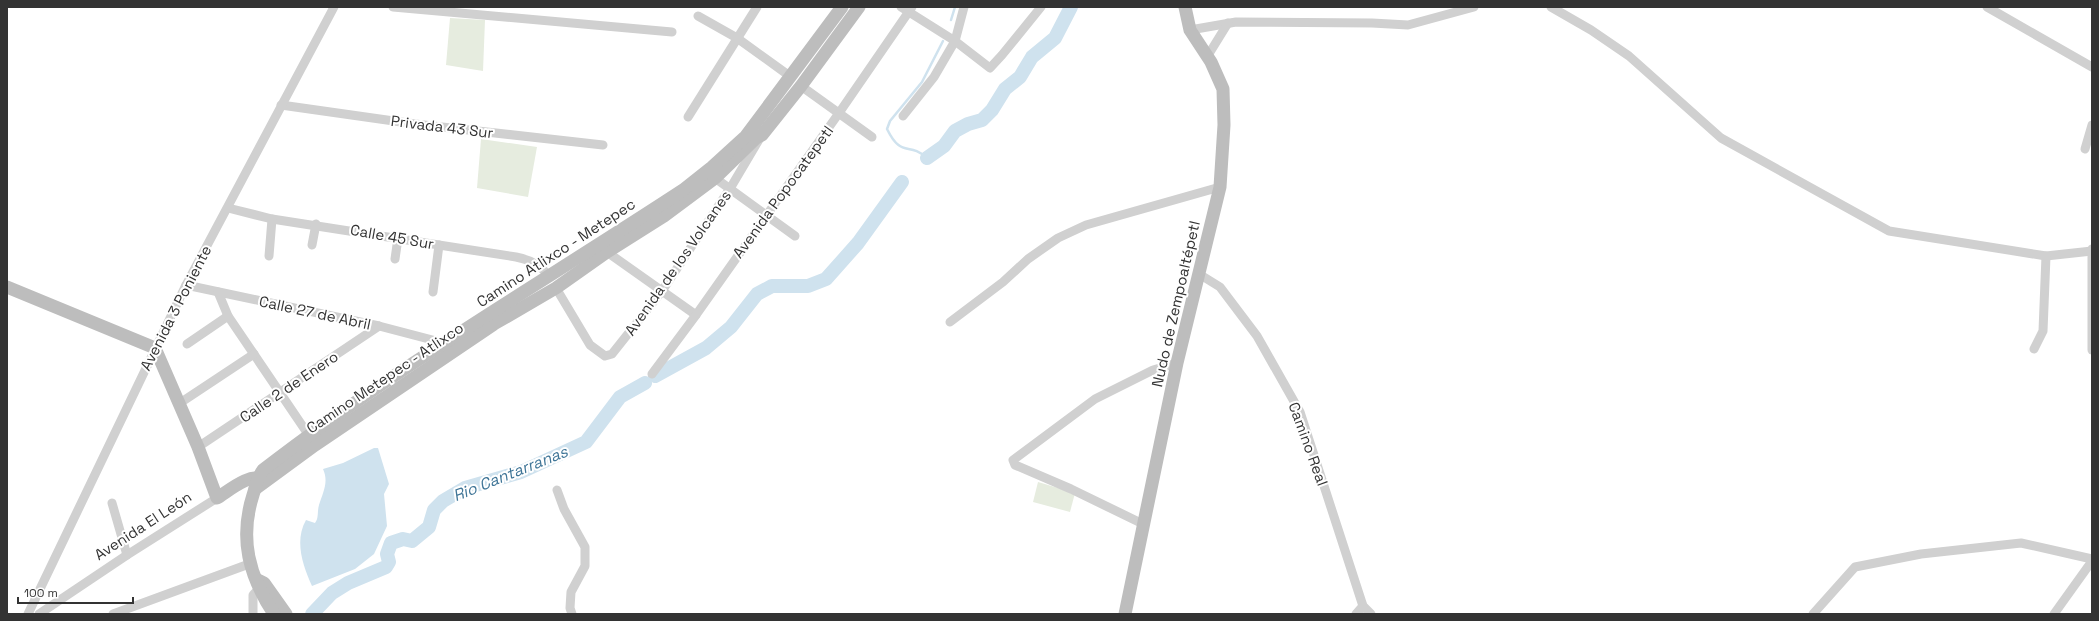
<svg xmlns="http://www.w3.org/2000/svg" width="2099" height="621" font-family="'Space Grotesk',sans-serif">
  <style>
    .green { fill: #e6ecdf }
    .water { fill: #cfe2ee }
    .lines { fill: none; stroke-linecap: round; stroke-linejoin: round }
    .stream { stroke: #cfe2ee; stroke-width: 2.5 }
    .river { stroke: #cfe2ee; stroke-width: 14 }
    .street { stroke: #d0d0d0; stroke-width: 9 }
    .secondary { stroke: #bdbdbd; stroke-width: 13 }
    .labels { text-anchor: middle; stroke-width: 4; stroke-linejoin: round; paint-order: stroke }
    .street-label { font-size: 15px; fill: #333; stroke: #fff }
    .water-label { font-size: 16px; font-style: italic; fill: #3f7597; stroke: #fff }
  </style>
  <rect width="100%" height="100%" fill="#fff"/>
  <!-- green -->
  <g class="green">
    <path d="M450 18 485 20 483 71 446 65Z"/>
    <path d="M481 139 537 147 528 197 477 188Z"/>
    <path d="M1038 482 1075 493 1070 512 1033 502Z"/>
  </g>
  <!-- water -->
  <path class="water" d="M374 448H378L389 484 384 494 387 526 374 554 355 569 312 586C303 566 294 541 306 520L315 523C319 518 317 512 319 505 323 492 329 482 323 469L343 463Z"/>
  <g class="lines">
    <!-- stream -->
    <g class="stream">
      <path d="M951 20 955 7"/>
      <path d="M927 158C908 141 902 159 887 129L890 121 922 82 943 41"/>
    </g>
    <!-- river -->
    <g class="river">
      <path d="M927 158 944 146 955 131 968 124 982 120 992 110 1005 89 1020 77 1032 57 1055 38 1071 7"/>
      <path d="M655 376 706 348 731 327 757 294 772 286H808L826 279 858 243 902 182"/>
      <path d="M312 614 332 593 348 583 386 567 389 562 387 554 391 543 403 539 412 541 429 527 434 510 443 501 465 488 521 472 586 442 620 397 645 383"/>
    </g>
    <!-- street -->
    <g class="street">
      <path d="M393 7 672 32"/>
      <path d="M901 7 955 41 990 68 1002 55 1041 7"/>
      <path d="M1551 7 1591 30 1629 56 1721 138 1889 231 2046 256 2092 251"/>
      <path d="M1987 7 2092 67"/>
      <path d="M698 16 737 38 791 77"/>
      <path d="M1190 30 1236 22 1372 23 1408 25 1474 7"/>
      <path d="M1207 57 1228 23"/>
      <path d="M801 86 872 137"/>
      <path d="M281 105 415 124 603 145"/>
      <path d="M903 116 934 77 955 41 964 7"/>
      <path d="M688 117 757 7"/>
      <path d="M2085 149 2092 125"/>
      <path d="M715 178 795 236"/>
      <path d="M228 208 272 219 516 257C531 260 540 265 550 277"/>
      <path d="M312 245 316 224"/>
      <path d="M2092 249V350"/>
      <path d="M607 252 696 315"/>
      <path d="M269 256 272 219"/>
      <path d="M395 259 398 238"/>
      <path d="M1199 274 1220 287 1257 336 1300 412 1363 606 1371 614"/>
      <path d="M186 285 379 326 444 343"/>
      <path d="M556 288 590 345 605 356 612 354 662 291 731 187 760 138"/>
      <path d="M218 292 228 316 312 440"/>
      <path d="M433 292 439 245"/>
      <path d="M950 322 1003 282 1028 259 1058 238 1086 225 1220 187"/>
      <path d="M187 344 228 316"/>
      <path d="M2034 349 2043 331 2046 256"/>
      <path d="M652 374 696 315 839 113 912 7"/>
      <path d="M180 403 254 354"/>
      <path d="M198 447 379 326"/>
      <path d="M557 490 564 509 585 547V566L571 592 570 608 572 614"/>
      <path d="M112 503 127 555"/>
      <path d="M1143 524 1071 489 1015 465 1013 460 1095 399 1153 370 1177 363"/>
      <path d="M28 614 186 285 334 7"/>
      <path d="M39 614 127 555 217 498"/>
      <path d="M113 614 249 564"/>
      <path d="M253 614V595L262 585"/>
      <path d="M1356 614 1363 606"/>
      <path d="M1813 614 1855 567 1921 554 2021 543 2092 559"/>
      <path d="M2054 614 2092 561"/>
    </g>
    <!-- secondary -->
    <g class="secondary">
      <path d="M7 287 155 348 198 447 217 498C230 490 249 473 264 479"/>
      <path d="M255 489 315 445 494 324 556 288 607 252 664 216 715 178 756 138 762 135 801 86 859 7"/>
      <path d="M258 580 264 583 286 614"/>
      <path d="M274 614C249 576 239 539 253 495 256 486 257 478 263 470 396 367 543 282 683 190L712 167 746 136 842 7"/>
      <path d="M1125 614 1177 363 1220 187 1224 125 1223 89 1211 62 1190 30 1185 7"/>
    </g>
  </g>
  <g class="labels">
    <!-- street labels -->
    <g class="street-label">
      <text transform="translate(442 127) rotate(7)" y="5">Privada 43 Sur</text>
      <text transform="translate(783 192) rotate(-54)" y="5">Avenida Popocatepetl</text>
      <text transform="translate(392 237) rotate(10)" y="5">Calle 45 Sur</text>
      <text transform="translate(556 253) rotate(-33)" y="5">Camino Atlixco - Metepec</text>
      <text transform="translate(678 263) rotate(-55)" y="5">Avenida de los Volcanes</text>
      <text transform="translate(1176 304) rotate(-77)" y="5">Nudo de Zempoaltépetl</text>
      <text transform="translate(176 308) rotate(-63)" y="5">Avenida 3 Poniente</text>
      <text transform="translate(315 313) rotate(12)" y="5">Calle 27 de Abril</text>
      <text transform="translate(385 378) rotate(-34)" y="5">Camino Metepec - Atlixco</text>
      <text transform="translate(289 387) rotate(-34)" y="5">Calle 2 de Enero</text>
      <text transform="translate(1308 444) rotate(70)" y="5">Camino Real</text>
      <text transform="translate(143 526) rotate(-33)" y="5">Avenida El León</text>
    </g>
    <!-- water labels -->
    <g class="water-label">
      <text transform="translate(510 473) rotate(-22)" y="6">Rio Cantarranas</text>
    </g>
  </g>
  <!-- border -->
  <rect width="2099" height="621" fill="none" stroke="#333333" stroke-width="16"/>
  <!-- scale -->
  <path d="M18 597v6h115v-6" fill="none" stroke="#333333" stroke-width="2"/>
  <text x="24" y="597" font-size="12" fill="#333333" stroke="#ffffff" stroke-width="3" paint-order="stroke">100 m</text>
</svg>
